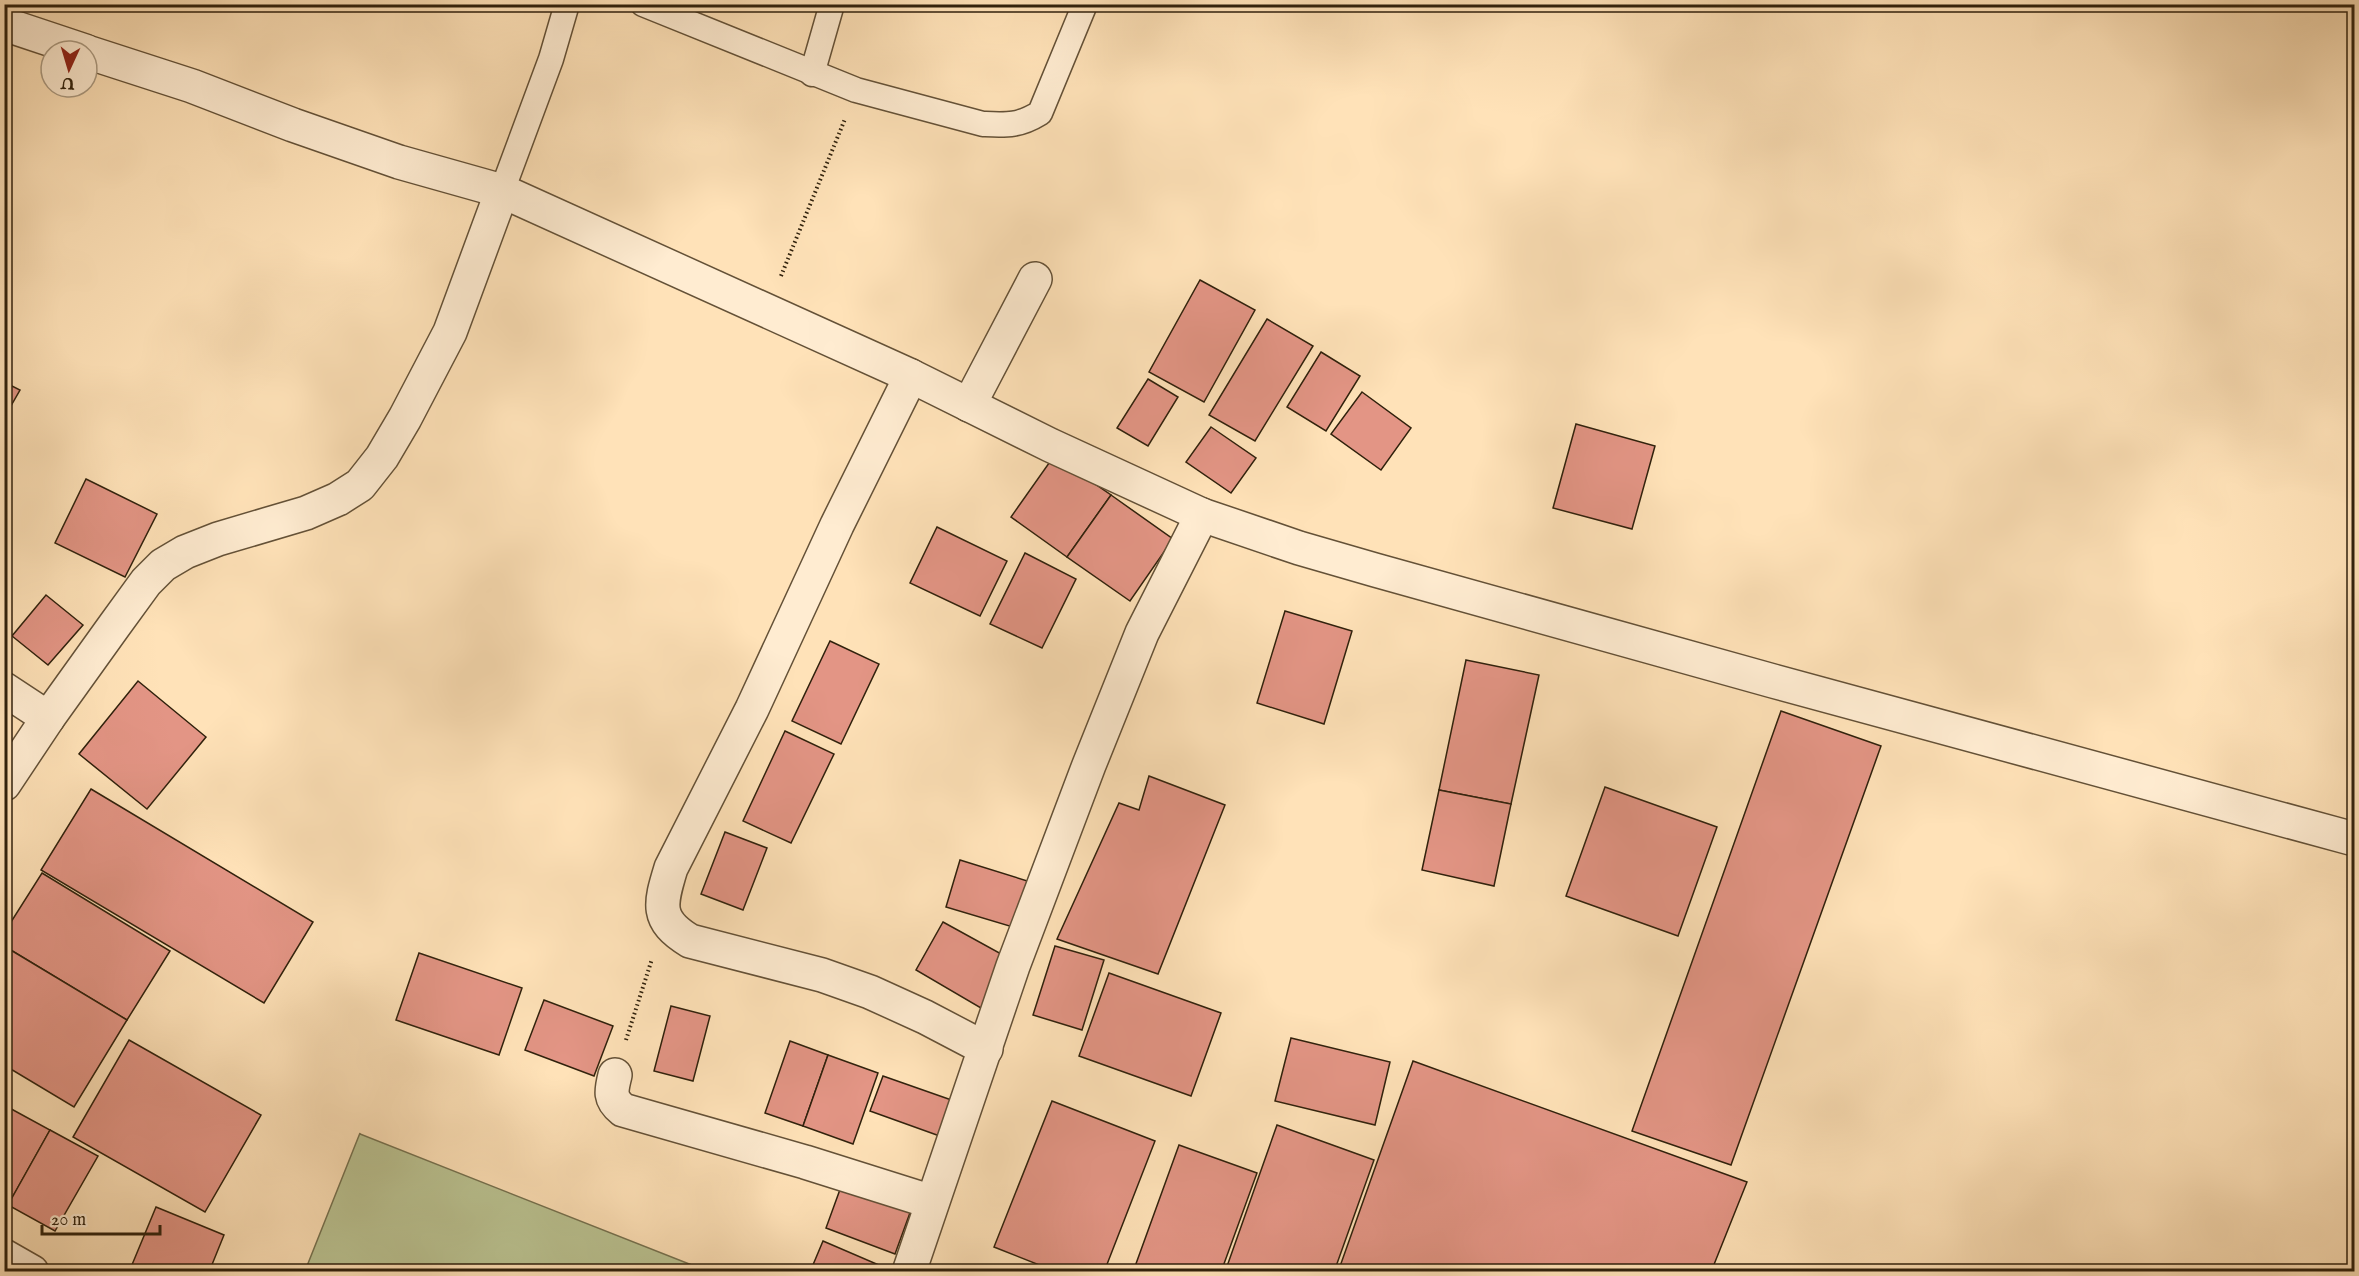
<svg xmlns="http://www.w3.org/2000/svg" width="2359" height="1276" font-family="'IM FELL English',serif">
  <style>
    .green { fill: #bbc493; stroke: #767250; stroke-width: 1.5 }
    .building { fill: #e39585; stroke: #30210c; stroke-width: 1.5 }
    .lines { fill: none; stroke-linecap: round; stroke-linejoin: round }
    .lane-casing { stroke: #645137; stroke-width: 27 }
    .street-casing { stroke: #645137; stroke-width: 36 }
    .path { stroke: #30210c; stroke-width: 4; stroke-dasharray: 1.5 3; stroke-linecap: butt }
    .lane { stroke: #ffecd1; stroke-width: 24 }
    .street { stroke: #ffecd1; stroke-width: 33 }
  </style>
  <rect width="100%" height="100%" fill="#ffe2b8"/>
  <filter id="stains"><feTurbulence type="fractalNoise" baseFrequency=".00333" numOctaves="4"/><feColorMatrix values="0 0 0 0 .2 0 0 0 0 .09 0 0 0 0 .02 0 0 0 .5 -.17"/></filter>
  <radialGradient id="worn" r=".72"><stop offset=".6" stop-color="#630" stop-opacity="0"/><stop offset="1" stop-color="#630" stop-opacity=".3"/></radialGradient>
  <!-- green -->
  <path class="green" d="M360 1133V1134L707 1271H305Z"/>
  <!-- building -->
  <g class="building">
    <path d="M1200 280 1255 310 1204 402 1149 372Z"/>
    <path d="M1267 319 1313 346 1255 441 1209 415Z"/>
    <path d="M1321 352 1360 376 1326 431 1287 407Z"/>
    <path d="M1148 379 1178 397 1148 446 1117 428Z"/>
    <path d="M4 382 20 390 4 418Z"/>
    <path d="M1362 392 1411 428 1381 470 1331 434Z"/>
    <path d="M1576 424 1655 446 1632 529 1553 508Z"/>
    <path d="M1211 427 1256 458 1231 493 1186 462Z"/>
    <path d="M1054 456 1111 495 1067 557 1011 517Z"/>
    <path d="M86 479 157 514 125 577 55 543Z"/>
    <path d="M1111 495 1173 539 1130 601 1067 557Z"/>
    <path d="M937 527 1007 561 980 616 910 583Z"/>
    <path d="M1025 553 1076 579 1042 648 990 624Z"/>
    <path d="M46 595 83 625 48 665 12 636Z"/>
    <path d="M1285 611 1352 631 1324 724 1257 703Z"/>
    <path d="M830 641 879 664 841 744 792 721Z"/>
    <path d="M1466 660 1539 675 1511 804 1439 790Z"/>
    <path d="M138 681 206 737 147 809 79 754Z"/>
    <path d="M1781 711 1881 746 1731 1165 1632 1131Z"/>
    <path d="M785 731 834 754 791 843 743 821Z"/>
    <path d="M1149 776 1225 805 1158 974 1057 939 1119 803 1139 810Z"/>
    <path d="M1605 787 1717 827 1678 936 1566 896Z"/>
    <path d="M91 789 313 922 264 1003 41 870Z"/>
    <path d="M1439 790 1511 804 1494 886 1422 870Z"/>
    <path d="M725 832 767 848 743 910 701 894Z"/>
    <path d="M960 860 1037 884 1023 930 946 907Z"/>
    <path d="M42 873 170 951 127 1020 4 946V933Z"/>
    <path d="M943 922 1014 961 986 1011 916 970Z"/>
    <path d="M4 946 127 1020 74 1107 4 1065Z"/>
    <path d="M1055 946 1104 960 1082 1030 1033 1015Z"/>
    <path d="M419 953 522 988 499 1055 396 1020Z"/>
    <path d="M1109 973 1221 1013 1191 1096 1079 1056Z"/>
    <path d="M544 1000 613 1026 594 1076 525 1050Z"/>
    <path d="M671 1006 710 1016 693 1081 654 1071Z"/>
    <path d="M1291 1038 1390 1062 1375 1125 1275 1101Z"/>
    <path d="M129 1040 261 1115 205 1212 73 1137Z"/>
    <path d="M790 1041 828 1055 803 1126 765 1113Z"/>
    <path d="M828 1055 878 1073 853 1144 803 1126Z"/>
    <path d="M1413 1061 1747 1182 1711 1272H1338Z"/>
    <path d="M883 1076 960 1103 948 1139 870 1111Z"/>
    <path d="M1052 1101 1155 1141 1104 1272H1057L994 1247Z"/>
    <path d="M4 1105 50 1130 8 1205 4 1203Z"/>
    <path d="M1277 1125 1374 1160 1334 1272H1225Z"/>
    <path d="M50 1130 98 1156 55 1231 8 1205Z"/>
    <path d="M1179 1145 1257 1173 1221 1272H1133Z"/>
    <path d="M842 1184 911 1210 895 1254 826 1228Z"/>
    <path d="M156 1207 224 1235 209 1272H129Z"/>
    <path d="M823 1241 895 1272H810Z"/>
  </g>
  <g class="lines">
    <defs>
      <g id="lane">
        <path d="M643 4 856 90 983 124C1007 125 1019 126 1040 113L1085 4"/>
        <path d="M812 74 832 4"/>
        <path d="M502 191 551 59 567 4"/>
      </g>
      <g id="street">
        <path d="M4 24 85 51"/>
        <path d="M87 52 192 86 293 125 399 162 502 191 911 376 1050 445 1202 515 1299 548 1375 570 1773 681 2354 839"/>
        <path d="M911 376 837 525 752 709 671 868C660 904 655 920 690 941L822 975 870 992 925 1017 986 1049"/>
        <path d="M969 405 1035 279"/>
        <path d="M4 689 48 718"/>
        <path d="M4 784 48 718 114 626 146 582 163 565 185 552 218 539 306 513 338 499 360 485 382 457 405 418 450 332 502 191"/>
        <path d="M615 1075C611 1091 609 1099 623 1110L805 1162 932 1202"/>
        <path d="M4 1256 32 1272"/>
        <path d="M909 1272 1013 966 1089 765 1142 633 1202 515"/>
      </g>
    </defs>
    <!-- lane casing -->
    <use href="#lane" class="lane-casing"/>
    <!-- street casing -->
    <use href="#street" class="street-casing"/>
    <!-- path -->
    <g class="path">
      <path d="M781 276 845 119"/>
      <path d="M626 1040 652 959"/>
    </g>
    <!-- lane -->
    <use href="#lane" class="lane"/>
    <!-- street -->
    <use href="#street" class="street"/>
  </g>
  <!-- margin -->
  <rect width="2359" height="1276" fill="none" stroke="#ffe2b8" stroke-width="24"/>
  <rect x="6" y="6" width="2347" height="1264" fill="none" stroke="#30210c" stroke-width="3"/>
  <rect x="12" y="12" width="2335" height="1252" fill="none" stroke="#30210c" stroke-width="1.5"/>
  <!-- north arrow -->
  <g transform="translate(69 69) rotate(184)"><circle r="28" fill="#ffecd1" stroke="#ac9b82" stroke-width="1.5"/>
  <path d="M0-4.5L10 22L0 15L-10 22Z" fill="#8f2418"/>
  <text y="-9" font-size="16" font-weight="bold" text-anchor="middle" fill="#30210c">U</text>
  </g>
  <!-- scale -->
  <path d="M42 1225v9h118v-9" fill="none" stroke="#30210c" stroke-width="3"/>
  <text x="51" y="1225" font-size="18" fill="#30210c" stroke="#ffecd1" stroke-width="4.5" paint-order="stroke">20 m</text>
  <rect width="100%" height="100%" filter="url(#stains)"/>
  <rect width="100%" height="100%" fill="url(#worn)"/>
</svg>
